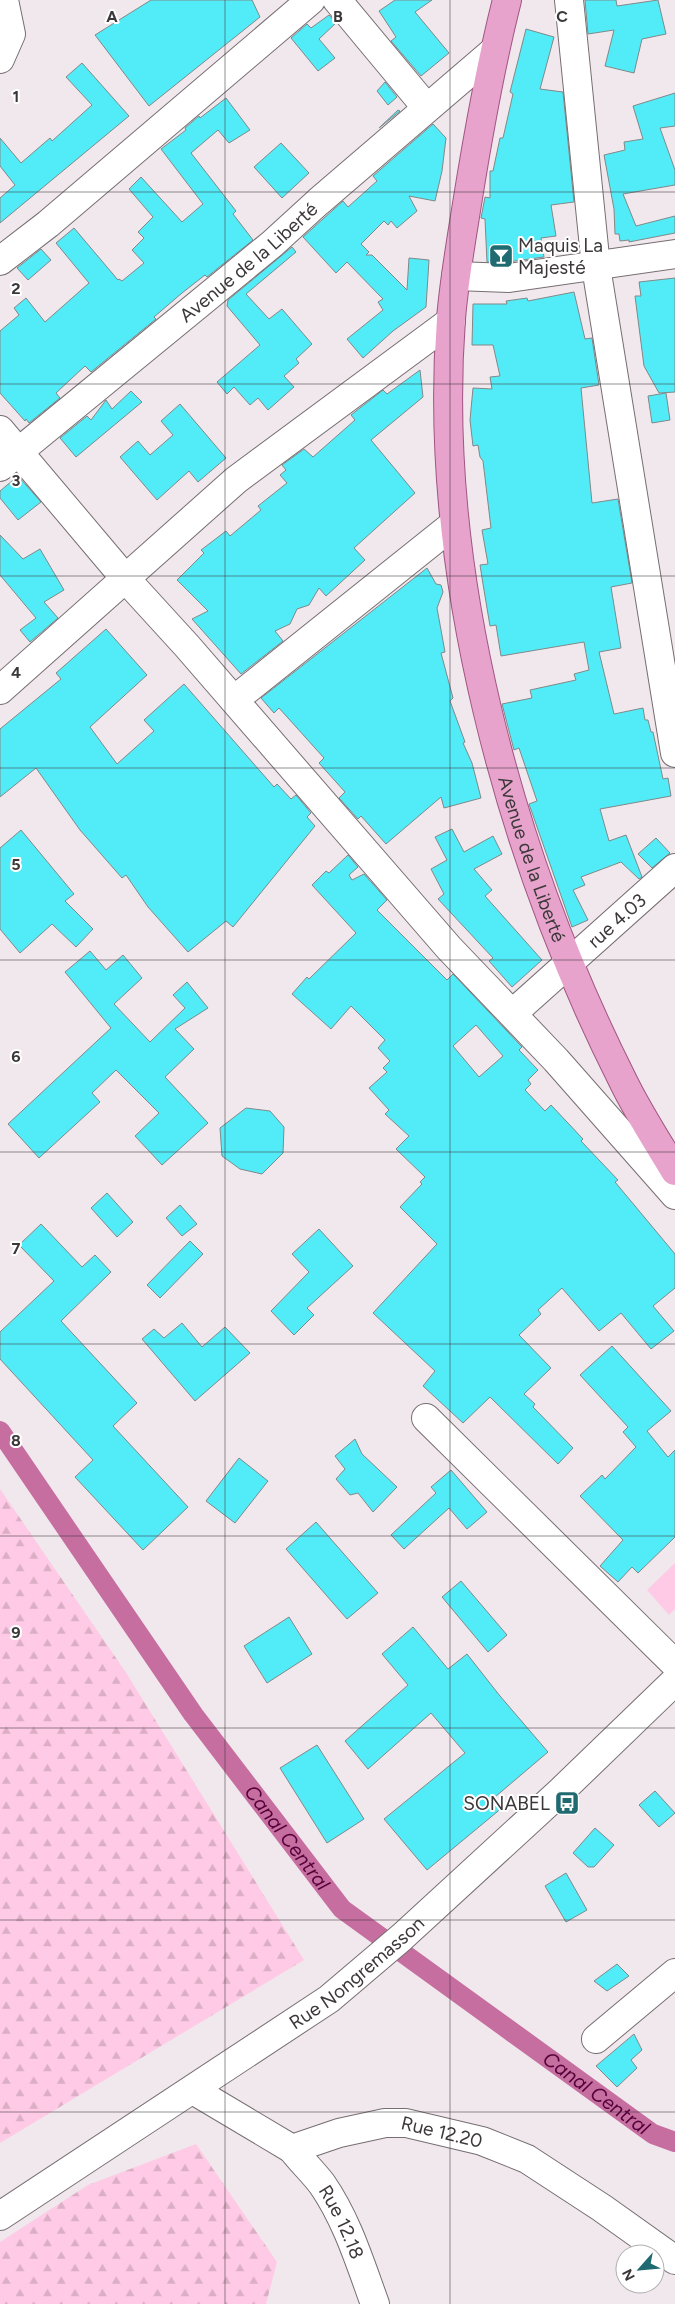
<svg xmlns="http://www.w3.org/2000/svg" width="675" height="2304" font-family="Figtree,sans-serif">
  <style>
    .forest { fill: url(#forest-firs) }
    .pitch { fill: #fecae5 }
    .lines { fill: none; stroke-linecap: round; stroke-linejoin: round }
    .canal { stroke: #c76ea0; stroke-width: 20 }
    .building { fill: #52ecf8; stroke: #7f8989; fill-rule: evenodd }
    .minor-casing { stroke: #766e72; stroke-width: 30 }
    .major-casing { stroke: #a15582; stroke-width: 30 }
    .minor { stroke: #fff; stroke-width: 28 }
    .major { stroke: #e7a3cb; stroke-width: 28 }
    .grid { fill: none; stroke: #3c383a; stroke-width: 1; stroke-opacity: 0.55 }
    .labels { text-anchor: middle; stroke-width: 4; stroke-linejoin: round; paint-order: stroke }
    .poi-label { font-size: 19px; fill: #3c383a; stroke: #fff; text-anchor: start }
    .street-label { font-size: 19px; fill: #3c383a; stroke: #fff }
    .water-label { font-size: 20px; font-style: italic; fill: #55013a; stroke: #fff }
    .grid-label { font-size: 16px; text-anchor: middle; font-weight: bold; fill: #3c383a; stroke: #fff; stroke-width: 4; stroke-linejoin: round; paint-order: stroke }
  </style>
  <defs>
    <pattern id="forest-firs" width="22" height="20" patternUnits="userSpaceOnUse" patternTransform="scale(1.25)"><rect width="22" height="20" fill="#fecae5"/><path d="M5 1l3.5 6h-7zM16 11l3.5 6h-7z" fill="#dbaec5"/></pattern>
  </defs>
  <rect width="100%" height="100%" fill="#f1e8ed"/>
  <!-- forest -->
  <g class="forest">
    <path d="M0 1489 125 1671 304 1960 0 2143Z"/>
    <path d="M196 2144 277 2262 266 2304H0V2242L88 2185Z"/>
  </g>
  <!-- pitch -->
  <path class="pitch" d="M675 1563V1609L669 1615 647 1590Z"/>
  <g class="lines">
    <!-- canal -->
    <path class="canal" id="s1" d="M0 1431 193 1714 342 1909 653 2134 675 2142"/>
  </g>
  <!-- building -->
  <g class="building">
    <path d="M151 0H252L260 17 149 106 95 35Z"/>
    <path d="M395 0H432L415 12 449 53 421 76 391 41 396 37 379 11Z"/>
    <path d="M585 0H616L617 6 658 0 666 34 642 39 634 73 605 66 614 30 588 34Z"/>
    <path d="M329 15 336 23 319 39 335 58 318 71 291 38 307 24 311 28Z"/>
    <path d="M526 29 554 37 540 89 563 92 574 202 551 205 556 236 541 238 544 257 508 262H487L485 219 481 218 485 197 490 198V171H493L500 138H503L513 94 510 92Z"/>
    <path d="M82 63 129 116 0 223V198L15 185 0 166V138L21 163 50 138 52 141 92 105 66 77Z"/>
    <path d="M385 82 397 97 388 105 377 91Z"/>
    <path d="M675 93V126L660 128 675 170V185L623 194 636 226 675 216V233L629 242V240L620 241 619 234H615L614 209 604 155 625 150 624 142 643 139 633 106Z"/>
    <path d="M226 98 250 130 229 143 218 130 191 153 236 211 233 214 253 240 207 277 205 275 182 293 154 317 156 319 91 372 85 366 56 393 60 398 29 423 26 419 25 421 0 393V331L19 315 14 308 26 298 45 322 89 283 56 243 74 228 118 280 119 279 122 281 144 263 132 250 144 238 138 232 153 217 129 189 141 177 182 222 203 204 161 149 186 130 185 128 199 116 200 118Z"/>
    <path d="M398 110 400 111 379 128Z"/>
    <path d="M433 124 446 138 442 171 435 201 409 196 417 211 397 228 391 221 388 225 384 221 361 244 369 252 366 255H372L407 290 409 258 429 260 426 307 393 331 363 358 347 339 383 310 378 302 383 299 347 262 336 273 303 237 343 201 348 207 377 181 373 176Z"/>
    <path d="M281 143 309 173 282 198 254 167Z"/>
    <path d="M292 247 296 252 246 294 269 319 282 309 312 344 296 359 299 363 284 376 294 387 268 410 258 398 250 405 234 387 227 394 217 382 260 345 227 306 228 300Z"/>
    <path d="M41 249 51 260 28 280 17 268Z"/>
    <path d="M675 278V392L659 393 644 366 635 296H641L639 282Z"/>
    <path d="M574 292 585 339 592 338 599 385 581 388 592 503 618 499 632 583 611 587 621 648 599 652 614 714 643 708 645 720H648L651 732H653L663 779 668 778 671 796 600 809 609 841 626 835 642 877 639 879 621 862 581 877 585 885 573 890 588 920 572 927 529 804 537 801 519 748 514 750 502 704 532 698 530 690 576 680 574 674 589 670 584 642 501 656 496 625 490 626 483 584 480 565 488 564 482 530 491 528 483 461 480 457 478 445 473 446 470 420 473 388 492 389 490 377 500 376 493 345H472L473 304H507L506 301 527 298 528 301Z"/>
    <path d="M420 370 423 397 371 440 415 493 354 548 365 560 326 596 319 588 309 605 297 609 290 624 275 631 283 641 241 674 192 619 208 611 177 580 204 553 201 550 226 531 230 536 261 510 258 506 287 483 280 475 286 470 282 465 304 449 313 457 355 420 351 415 383 390 387 394Z"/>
    <path d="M131 391 142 402 76 457 60 438 87 416 91 420 106 400 112 409Z"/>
    <path d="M666 393 670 420 652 423 648 396Z"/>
    <path d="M180 404 226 458 198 482 189 471 157 500 120 457 138 441 150 455 173 435 161 421Z"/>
    <path d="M18 476 41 502 18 520 0 498V491Z"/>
    <path d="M0 535 23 559 40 549 64 590 44 602 58 618 30 642 20 630 36 618 0 575Z"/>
    <path d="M427 568 436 584 441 585 443 592 437 608 445 652 441 653 453 698 450 701 465 742 463 743 472 763 481 798 444 808 441 797 386 844 361 816 358 819 339 798 345 792 319 763 324 758 279 708 274 713 261 698Z"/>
    <path d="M106 629 147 675 90 727 117 764 154 731 144 720 184 684 274 787 277 784 291 799 296 795 311 813 307 817 315 826 233 927 226 921 188 952 148 907 126 875 122 878 80 830 36 768 0 797V729L61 679 56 673Z"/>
    <path d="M452 829 464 852 493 836 502 854 474 869 492 890 485 896 542 960 512 987 489 961 493 958 438 899 444 894 431 869 447 860 435 837Z"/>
    <path d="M21 830 74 894 65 901 93 929 76 947 52 924 20 953 0 929V848Z"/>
    <path d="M656 838 670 853 652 868 638 854Z"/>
    <path d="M348 855 358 867 349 875 352 880 364 874 387 900 377 910 447 980 453 974 522 1047 519 1050 538 1070 528 1080 531 1084 525 1090 545 1111 551 1105 583 1139 581 1141 618 1180 615 1182 675 1254V1288L653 1306 674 1331 651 1349 621 1313 599 1331 562 1288 538 1310 541 1314 519 1335 551 1368 524 1394 535 1404 533 1407 573 1448 558 1464 490 1397 463 1423 423 1386 435 1371 373 1313 437 1244 400 1207 422 1184 420 1182 425 1177 396 1149 409 1136 385 1114 389 1110 369 1088 387 1072 383 1068 390 1061 378 1048 385 1040 351 1006 331 1029 292 994 307 977 309 979 356 933 312 885 326 871 329 873ZM476 1025 503 1056 479 1077 453 1046Z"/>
    <path d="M90 951 106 970 123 955 142 978 114 1004 150 1042 185 1008 173 995 187 982 208 1008 175 1029 194 1049 165 1077 208 1123 162 1165 135 1136 159 1113 116 1070 92 1093 100 1102 39 1158 8 1124 111 1028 65 972Z"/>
    <path d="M246 1108 270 1111 284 1127 283 1153 262 1174 240 1169 222 1156 220 1128Z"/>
    <path d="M107 1193 133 1222 117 1237 91 1208Z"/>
    <path d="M180 1205 197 1224 182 1236 166 1218Z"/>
    <path d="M41 1224 82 1267 95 1255 111 1272 61 1321 137 1403 113 1426 188 1507 143 1550 75 1477 93 1460 0 1359V1332L54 1281 19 1245Z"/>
    <path d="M319 1229 353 1266 307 1308 314 1315 294 1335 271 1311 309 1272 292 1254Z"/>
    <path d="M190 1241 203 1254 160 1298 147 1285Z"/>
    <path d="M182 1323 202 1347 225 1327 250 1353 195 1401 142 1339 154 1329 164 1338Z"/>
    <path d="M612 1346 671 1411 647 1431 668 1457 675 1450V1537L638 1573 632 1567 618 1582 600 1566 623 1540 580 1496 602 1475 605 1479 636 1447 623 1432 628 1427 580 1375Z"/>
    <path d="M355 1439 362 1454 397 1487 373 1512 358 1493 350 1495 336 1479 345 1469 335 1456Z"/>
    <path d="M239 1458 268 1481 235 1523 206 1501Z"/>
    <path d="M451 1470 487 1512 467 1529 449 1508 404 1549 391 1535 436 1493 431 1487Z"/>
    <path d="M316 1522 378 1593 347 1619 286 1549Z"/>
    <path d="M461 1581 507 1635 488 1652 442 1597Z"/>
    <path d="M289 1617 312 1654 267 1683 244 1646Z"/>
    <path d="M413 1627 448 1669 467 1654 500 1696 548 1752 495 1797 503 1807 427 1870 384 1819 465 1753 431 1713 368 1769 345 1741 408 1685 382 1654Z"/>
    <path d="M317 1745 364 1819 327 1843 280 1768Z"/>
    <path d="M655 1791 675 1813 659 1827 639 1805Z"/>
    <path d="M595 1828 614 1845 594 1867H588L573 1853Z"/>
    <path d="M566 1873 587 1910 566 1922 545 1886Z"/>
    <path d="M617 1964 629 1976 607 1991 594 1981Z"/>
    <path d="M634 2034 642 2050 631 2060 637 2068 617 2087 596 2066Z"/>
  </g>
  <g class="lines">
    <defs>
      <g id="minor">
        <path d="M337 0 426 107"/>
        <path d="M569 0 596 267 675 753"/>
        <path d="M0 59 11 34 4 0"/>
        <path d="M0 261 48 224 311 0"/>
        <path d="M456 276 509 278 675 254"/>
        <path d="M0 430 124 577 187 646 449 948 556 1060 675 1195"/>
        <path id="s2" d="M0 467 272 244 318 202 494 51"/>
        <path d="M0 690 236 480 451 321"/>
        <path d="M234 700 454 524"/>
        <path id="s3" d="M513 1013 675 868"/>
        <path d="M426 1418 675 1664"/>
        <path d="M596 2039 675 1973"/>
        <path id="s4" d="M193 2090 292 2149 339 2133 385 2123H406L482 2141 527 2159 602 2208 675 2260"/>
        <path id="s5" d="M292 2149C301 2161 313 2172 322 2184 347 2220 360 2263 375 2304"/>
        <path id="s6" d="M0 2216 329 1999 402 1937 561 1791 675 1681"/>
      </g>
      <g id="major">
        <path id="s7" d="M507 0C490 67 478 135 467 204 461 242 454 281 451 319 432 572 510 857 623 1081 638 1112 657 1141 675 1171"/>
      </g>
    </defs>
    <!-- minor casing -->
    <use href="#minor" class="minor-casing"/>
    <!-- major casing -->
    <use href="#major" class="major-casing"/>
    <!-- minor -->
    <use href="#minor" class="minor"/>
    <!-- major -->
    <use href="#major" class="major"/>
  </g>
  <!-- grid -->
  <path class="grid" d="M225 0V2304M450 0V2304M0 192H675M0 384H675M0 576H675M0 768H675M0 960H675M0 1152H675M0 1344H675M0 1536H675M0 1728H675M0 1920H675M0 2112H675"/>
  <!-- icons -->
  <defs>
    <symbol id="bar-square" viewBox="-11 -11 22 22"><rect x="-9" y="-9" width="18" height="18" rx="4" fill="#206b71" stroke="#fff"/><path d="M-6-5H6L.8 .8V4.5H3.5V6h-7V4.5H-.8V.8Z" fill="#fff"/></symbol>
    <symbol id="bus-square" viewBox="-11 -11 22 22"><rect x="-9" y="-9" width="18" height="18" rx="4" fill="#206b71" stroke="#fff"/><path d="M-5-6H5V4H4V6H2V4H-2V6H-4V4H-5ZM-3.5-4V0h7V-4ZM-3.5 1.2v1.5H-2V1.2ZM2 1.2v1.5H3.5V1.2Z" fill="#fff"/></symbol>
  </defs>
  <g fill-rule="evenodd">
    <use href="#bar-square" x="487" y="242" width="28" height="28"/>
    <use href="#bus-square" x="553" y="1789" width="28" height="28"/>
  </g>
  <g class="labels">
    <!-- poi labels -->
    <g class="poi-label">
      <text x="518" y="252">Maquis La<tspan x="518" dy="22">Majesté</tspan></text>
      <text x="550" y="1810" text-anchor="end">SONABEL</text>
    </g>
    <!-- street labels -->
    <g class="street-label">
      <text dy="7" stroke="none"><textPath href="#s2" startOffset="322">Avenue de la Liberté</textPath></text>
      <text dy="7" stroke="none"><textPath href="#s7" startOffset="874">Avenue de la Liberté</textPath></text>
      <text dy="7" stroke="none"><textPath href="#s3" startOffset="139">rue 4.03</textPath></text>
      <text dy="7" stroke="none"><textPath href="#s6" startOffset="432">Rue Nongremasson</textPath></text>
      <text dy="7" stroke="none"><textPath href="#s4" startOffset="270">Rue 12.20</textPath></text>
      <text dy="7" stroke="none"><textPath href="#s5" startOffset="89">Rue 12.18</textPath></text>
    </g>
    <!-- water labels -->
    <g class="water-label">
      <text dy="7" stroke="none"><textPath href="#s1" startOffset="498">Canal Central</textPath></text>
      <text dy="7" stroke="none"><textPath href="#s1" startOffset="902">Canal Central</textPath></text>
    </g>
  </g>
  <g class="grid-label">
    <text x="112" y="22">A</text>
    <text x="338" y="22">B</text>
    <text x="562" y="22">C</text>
    <text x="16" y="102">1</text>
    <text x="16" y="294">2</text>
    <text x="16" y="486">3</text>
    <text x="16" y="678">4</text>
    <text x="16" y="870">5</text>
    <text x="16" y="1062">6</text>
    <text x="16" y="1254">7</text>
    <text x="16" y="1446">8</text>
    <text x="16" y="1638">9</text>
  </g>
  <!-- north arrow -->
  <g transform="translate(640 2269) rotate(243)"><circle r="24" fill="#ffffff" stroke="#b1afb0"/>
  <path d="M0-4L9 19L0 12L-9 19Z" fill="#206b71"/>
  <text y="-8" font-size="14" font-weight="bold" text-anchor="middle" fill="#3c383a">N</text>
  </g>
</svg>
